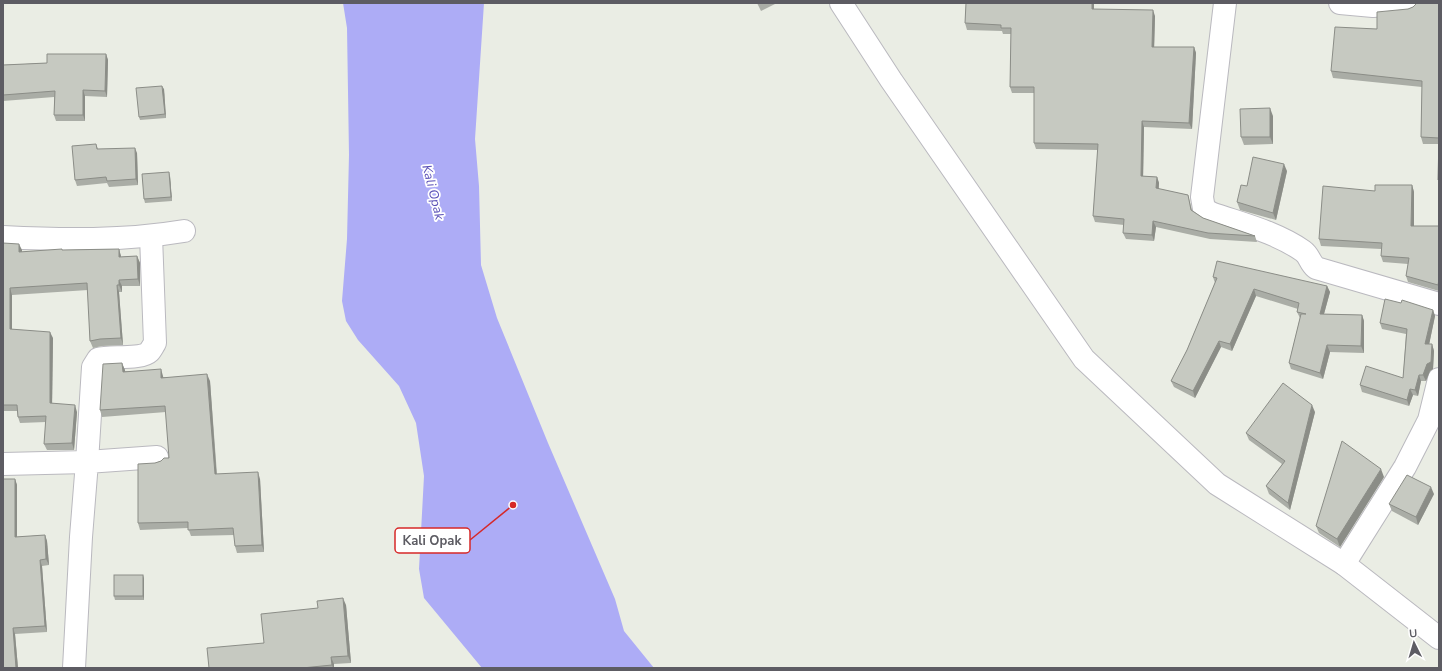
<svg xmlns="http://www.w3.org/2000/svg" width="1442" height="671" font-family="'Nunito Sans',sans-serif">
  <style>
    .water { fill: #adacf6 }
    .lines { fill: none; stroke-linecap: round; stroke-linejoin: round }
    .minor-casing { stroke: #bab9bf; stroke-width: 24 }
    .minor { stroke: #fff; stroke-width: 22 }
    .wall { fill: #aaada6 }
    .shaded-wall { fill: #8b8d87 }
    .building { fill: #c6c9c1; stroke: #8b8d87 }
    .labels { text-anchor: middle; stroke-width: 3.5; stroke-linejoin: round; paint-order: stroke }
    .water-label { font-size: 13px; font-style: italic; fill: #5b51b7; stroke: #fff }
    .leader { fill: none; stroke: #d62828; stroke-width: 1.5 }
    .callout-dot { fill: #d62828; stroke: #fff; stroke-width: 1.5 }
    .callout { fill: #fff; stroke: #d62828; stroke-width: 1.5 }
    .callout-label { font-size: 13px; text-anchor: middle; font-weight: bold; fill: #5d5c63 }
  </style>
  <rect width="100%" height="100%" fill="#eaede4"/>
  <!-- water -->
  <path class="water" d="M343 3H484L475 139 479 186 481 265 497 318 548 443 615 599 624 631 654 668H482L424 598 419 569 424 476 416 423 399 386 358 340 346 321 342 301 347 239 349 155 347 28Z"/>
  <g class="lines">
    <defs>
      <g id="minor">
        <path d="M841 3 891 80 1084 359 1217 484 1344 564 1439 638"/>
        <path d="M1225 3 1202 197 1204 209 1211 213C1242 224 1276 232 1303 251 1310 256 1309 262 1316 268L1439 304"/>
        <path d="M1340 3 1373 6 1409 3"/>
        <path d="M3 237C63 240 124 241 184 231"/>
        <path d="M3 464 87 462 93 367 98 359C110 356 142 359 149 352 151 350 153 346 155 343L151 236"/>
        <path d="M1344 564 1405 467 1429 420 1439 379"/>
        <path d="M74 668 81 537 87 462 157 457"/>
      </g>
    </defs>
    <!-- minor casing -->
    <use href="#minor" class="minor-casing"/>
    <!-- minor -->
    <use href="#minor" class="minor"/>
  </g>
  <!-- wall -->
  <g class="wall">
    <path d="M757 3H777L761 11Z"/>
    <path d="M966 3H1094V9L1155 16 1154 47H1194L1196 53 1192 129 1144 127 1143 176 1157 177 1159 183V189L1188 195 1192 210 1203 218 1255 236 1257 242 1210 239 1156 227 1154 241 1126 239 1123 233 1124 225 1095 222 1093 216 1098 150 1036 149 1034 143V93H1012L1010 87 1011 34H1003L1002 31 967 30 965 23Z"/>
    <path d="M1439 3V182L1438 180 1439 144H1423L1421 137 1422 87 1333 78 1331 71 1377 29 1408 9 1413 7Z"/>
    <path d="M106 54 108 60 107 97 85 96V121H56L54 115V97L3 101V65L47 63Z"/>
    <path d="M164 89 166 118 140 120 139 117Z"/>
    <path d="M1273 116V144L1244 145 1241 137Z"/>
    <path d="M96 144 98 149 137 153 138 185 109 187 107 183 77 186 75 180Z"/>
    <path d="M1287 171 1276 220 1240 210 1237 202 1247 186Z"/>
    <path d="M170 176 172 201 145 203 144 199Z"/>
    <path d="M1412 185 1414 192V226H1439V291L1408 282 1406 276 1408 264 1383 262 1381 256V249L1321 246 1319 239 1375 191Z"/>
    <path d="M3 243 22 250V252L62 250 119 249 121 257 137 256 140 263V286H122V292H119L123 345 102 346 93 348 90 341 88 290 12 295V329L53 338 52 403 77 412 74 450H47L44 444 46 422 20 423 18 417 17 411H3Z"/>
    <path d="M1213 277 1327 286 1330 292 1324 314 1362 315 1364 321V353L1330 352 1323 379 1291 369 1289 363 1300 318 1297 312 1298 309 1256 296 1232 351 1221 347 1195 398 1174 387 1171 381 1187 350 1215 283Z"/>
    <path d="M1433 310 1435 316 1429 344H1432L1434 351 1433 369 1430 371 1426 381H1421L1418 396 1413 395 1409 406 1362 392 1360 385 1403 378 1406 334 1382 329 1380 323Z"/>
    <path d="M122 363 125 371 163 376V377L210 381 217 474 260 479 264 552 237 553 235 546 234 535 191 536 188 528 140 530 138 523 155 463 169 458 166 412 102 417 100 410Z"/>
    <path d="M1315 412 1290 510 1269 494 1266 486 1282 464 1249 440 1246 433Z"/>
    <path d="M1384 477 1340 547 1319 533 1316 526Z"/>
    <path d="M15 479 17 485V537L45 535 47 541 49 565 42 566 47 632 15 634 18 668H3Z"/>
    <path d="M1434 494 1418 525 1392 511 1389 504Z"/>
    <path d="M143 575 144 579V600H115L114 596Z"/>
    <path d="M346 605 351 663 334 664V668H209Z"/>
  </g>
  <!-- shaded-wall -->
  <g class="shaded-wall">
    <path d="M1092 3H1094V15L1092 9Z"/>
    <path d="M1153 10 1155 16 1154 53 1152 47Z"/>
    <path d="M1194 47 1196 53 1192 129 1189 123Z"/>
    <path d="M106 54 108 60 107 97 105 91Z"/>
    <path d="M162 86 164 89 166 118 165 114Z"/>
    <path d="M83 90 85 96V121L83 115Z"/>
    <path d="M1270 108 1273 116V144L1270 137Z"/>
    <path d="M1142 121 1144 127 1143 182 1141 176Z"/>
    <path d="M135 148 137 153 138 185 136 179Z"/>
    <path d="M1284 164 1287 171 1276 220 1273 213Z"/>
    <path d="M169 172 170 176 172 201 171 197Z"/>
    <path d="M1157 177 1159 183 1158 194 1156 188Z"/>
    <path d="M1412 185 1414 192V232L1411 226Z"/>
    <path d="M1153 221 1156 227 1154 241 1152 235Z"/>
    <path d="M19 244 22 250V258L19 252Z"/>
    <path d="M119 249 121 256V263L119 257Z"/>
    <path d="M137 256 140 263V286L138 279Z"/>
    <path d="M119 280 122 286V292L119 285Z"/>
    <path d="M117 285 119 292 123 345 121 338Z"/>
    <path d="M1327 286 1330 292 1322 321 1320 314Z"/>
    <path d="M10 288 12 295V336L10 329Z"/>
    <path d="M1254 289 1256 296 1232 351 1230 344Z"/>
    <path d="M1433 310 1435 316 1428 350 1425 344Z"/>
    <path d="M1362 315 1364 321V353L1361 346Z"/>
    <path d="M50 332 53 338 52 410 50 403Z"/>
    <path d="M1219 341 1221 347 1195 398 1193 391Z"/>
    <path d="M1432 344 1434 351 1433 369 1430 371 1426 381 1423 375Z"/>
    <path d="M1327 345 1330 352 1323 379 1320 373Z"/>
    <path d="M122 363 125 370V378L123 372Z"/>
    <path d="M161 369 163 376 164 384 161 378Z"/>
    <path d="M207 374 210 381 217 481 215 474Z"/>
    <path d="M1419 375 1421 381 1418 396 1415 390Z"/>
    <path d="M1410 389 1413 395 1409 406 1407 400Z"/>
    <path d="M75 405 77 412 74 450 72 443Z"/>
    <path d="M1312 405 1315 412 1290 510 1288 503Z"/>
    <path d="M1381 469 1384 477 1340 547 1337 539Z"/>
    <path d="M258 472 260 479 264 552 262 545Z"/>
    <path d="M15 479 17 485V543L15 537Z"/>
    <path d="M1431 487 1434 494 1418 525 1416 517Z"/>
    <path d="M45 535 47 541 49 565 46 559Z"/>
    <path d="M40 560 42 566 47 632 45 626Z"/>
    <path d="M143 575 144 579V600L143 596Z"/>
    <path d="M343 598 346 605 351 663 348 656Z"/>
    <path d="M13 628 15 634 18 668H16Z"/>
    <path d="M331 657 334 664V668H333L332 665Z"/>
  </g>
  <!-- building -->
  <g class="building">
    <path d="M966 3H1092V9L1153 10 1152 47H1194L1189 123 1142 121 1141 176 1157 177 1156 188 1188 195 1191 210 1203 218 1255 236 1208 233 1153 221 1152 235 1123 233 1124 219 1093 216 1098 144 1034 143V87H1010L1011 28H1001V25L965 23Z"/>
    <path d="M1417 3H1439V180H1438L1439 138 1421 137 1422 81 1331 71 1335 27 1377 29V12L1408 9 1413 7Z"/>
    <path d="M47 54H106L105 91 83 90V115H54L55 91 3 95V65L47 63Z"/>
    <path d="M162 86 165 114 139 117 136 88Z"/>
    <path d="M1270 108V137H1241L1240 109Z"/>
    <path d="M96 144 97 149 135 148 136 179 107 181 106 177 75 180 72 146Z"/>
    <path d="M1253 157 1284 164 1273 213 1237 202 1241 185 1247 186Z"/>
    <path d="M169 172 171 197 144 199 142 174Z"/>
    <path d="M1375 185H1412L1411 226H1439V279L1438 285 1406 276 1409 258 1381 256 1382 243 1319 239 1323 186 1375 191Z"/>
    <path d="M3 243 19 244V252L62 249V250L119 249V257L137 256 138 279 119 280V285H117L121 338 100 339 90 341 87 283 10 288V329L50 332V403L75 405 72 443 44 444 46 416 18 417 17 405H3Z"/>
    <path d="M1217 261 1327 286 1320 314 1362 315 1361 346 1327 345 1320 373 1289 363 1301 314H1306L1297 312 1299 303 1254 289 1230 344 1219 341 1193 391 1171 381 1187 350 1217 278 1213 277Z"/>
    <path d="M1385 299 1401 303 1402 300 1433 310 1425 344H1432L1431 362 1427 364 1423 375H1419L1415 390 1410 389 1407 400 1360 385 1366 366 1403 378 1407 329 1380 323Z"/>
    <path d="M122 363 123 372 161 369V378L207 374 215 474 258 472 262 545 235 546 233 528 188 530V522L138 523V464L155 463 161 461 164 458H169L165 406 100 410 103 364Z"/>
    <path d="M1283 383 1312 405 1288 503 1266 486 1285 461 1246 433Z"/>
    <path d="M1342 441 1381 469 1337 539 1316 526Z"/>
    <path d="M1407 475 1431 487 1416 517 1389 504Z"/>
    <path d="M3 479H15V537L45 535 46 559 40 560 45 626 13 628 16 668H3Z"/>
    <rect x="114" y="575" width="29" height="21"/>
    <path d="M343 598 348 656 331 657 332 665 302 668H209L207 648 264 643 261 614 318 608 317 601Z"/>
  </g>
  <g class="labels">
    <!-- water labels -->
    <g class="water-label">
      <text transform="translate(434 192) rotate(76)" y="5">Kali Opak</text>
    </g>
  </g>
  <!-- callouts -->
  <path class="leader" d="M513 505L470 540"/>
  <circle class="callout-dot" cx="513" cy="505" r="4"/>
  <rect class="callout" x="395" y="528" width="75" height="25" rx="4"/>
  <g class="callout-label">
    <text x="432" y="545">Kali Opak</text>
  </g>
  <!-- border -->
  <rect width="1442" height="671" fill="none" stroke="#5d5c63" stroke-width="8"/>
  <!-- north arrow -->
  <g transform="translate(1414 643) rotate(355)" stroke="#ffffff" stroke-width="3" paint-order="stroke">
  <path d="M0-3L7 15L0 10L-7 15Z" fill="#5d5c63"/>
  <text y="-6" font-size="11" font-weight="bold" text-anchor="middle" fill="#5d5c63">U</text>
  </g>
</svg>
